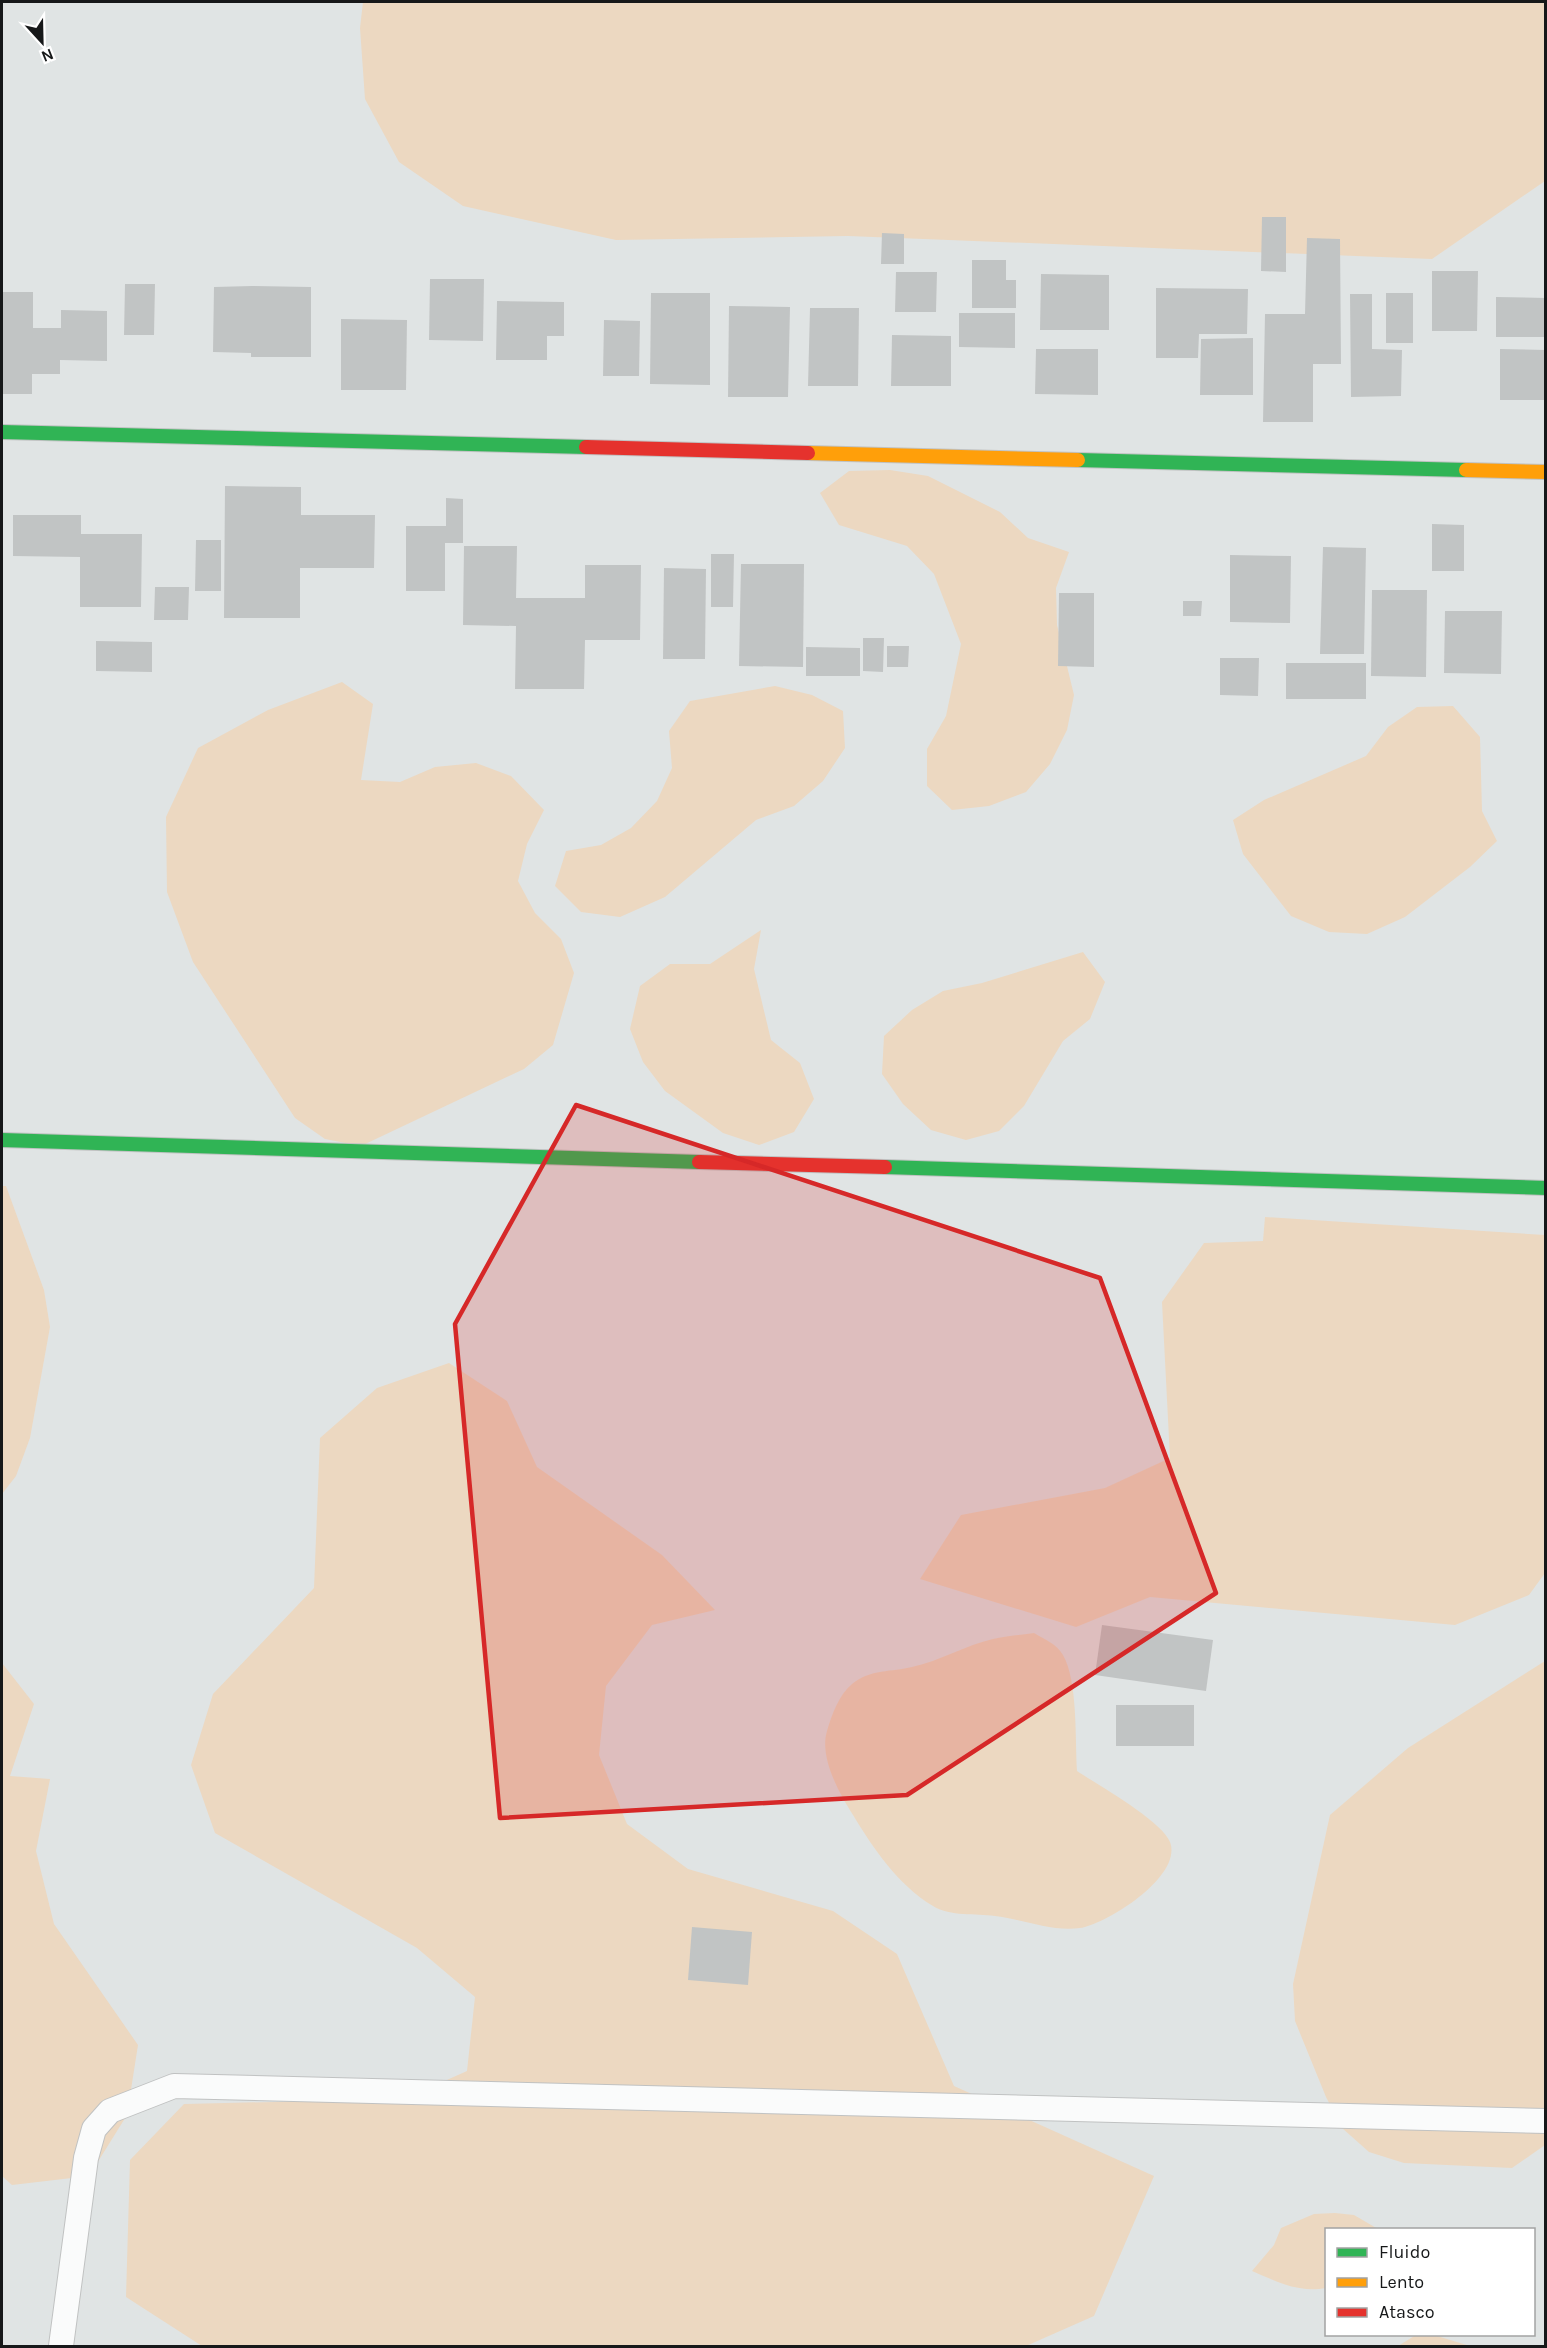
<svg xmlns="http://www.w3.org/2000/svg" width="1547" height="2348" font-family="Karla,sans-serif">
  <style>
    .green { fill: #ecd8c1 }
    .building { fill: #c1c4c4 }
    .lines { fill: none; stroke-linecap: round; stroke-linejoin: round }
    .lane-casing { stroke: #c0c2c2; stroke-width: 26 }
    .fast-casing { stroke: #c0c2c2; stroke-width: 16 }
    .slow-casing { stroke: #c0c2c2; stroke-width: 16 }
    .jam-casing { stroke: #c0c2c2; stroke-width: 16 }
    .lane { stroke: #fafbfb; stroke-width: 24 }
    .fast { stroke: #30b455; stroke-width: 14 }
    .slow { stroke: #ff9f0a; stroke-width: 14 }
    .jam { stroke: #e5322d; stroke-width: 14 }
    .marked { fill: #d62828; fill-opacity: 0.2; stroke: #d62828; stroke-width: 4.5; stroke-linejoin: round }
  </style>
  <rect width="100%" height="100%" fill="#e0e4e4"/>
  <!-- green -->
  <g class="green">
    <path d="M363 2H1545V181L1432 259 848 236 616 240 463 206 399 162 365 99 360 28Z"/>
    <path d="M890 470 928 476 1000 512 1028 538 1069 552 1056 588 1057 625 1074 695 1067 730 1050 764 1026 792 989 806 952 810 927 786V749L946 716 961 644 934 574 907 546 839 525 820 493 849 471Z"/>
    <path d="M342 682 373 704 361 780 400 782 435 767 476 763 511 776 544 810 527 844 518 881 535 913 561 939 574 973 553 1045 524 1069 361 1146 325 1139 295 1118 193 962 167 892 166 817 198 748 268 710Z"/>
    <path d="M775 686 812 695 843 711 845 748 823 781 794 806 756 820 665 897 620 917 581 912 555 886 566 851 601 845 631 828 657 801 672 768 669 731 690 701Z"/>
    <path d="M1453 706 1480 737 1482 811 1497 841 1470 867 1405 917 1367 934 1329 932 1291 916 1243 854 1233 820 1264 800 1366 756 1388 727 1417 707Z"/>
    <path d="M761 930 754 969 771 1040 800 1063 814 1099 794 1132 759 1145 723 1133 665 1091 643 1062 630 1029 640 986 670 964H710Z"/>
    <path d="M1083 952 1105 982 1090 1019 1063 1041 1024 1106 999 1131 966 1140 931 1130 903 1104 882 1074 884 1036 912 1010 943 991 982 983Z"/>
    <path d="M2 1186H6L44 1290 50 1327 30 1438 16 1476 2 1494Z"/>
    <path d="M1265 1217 1545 1235V1573L1529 1595 1455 1625 1150 1597 1076 1627 920 1579 961 1515 1105 1488 1170 1458 1162 1302 1204 1243 1263 1241Z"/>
    <path d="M449 1363 507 1401 537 1467 662 1555 715 1610 652 1625 606 1686 599 1755 627 1824 688 1869 833 1911 897 1954 954 2086 1154 2176 1094 2316 1026 2346H202L126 2297 130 2160 184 2104 404 2099 467 2071 475 1997 417 1948 215 1833 191 1765 213 1694 314 1588 320 1438 377 1388Z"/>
    <path d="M1034 1633C1044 1639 1057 1644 1063 1655 1078 1681 1075 1740 1077 1771 1098 1785 1162 1821 1170 1842 1183 1876 1107 1924 1080 1928 1052 1932 1022 1919 995 1916 975 1913 951 1917 933 1906 898 1885 873 1848 853 1815 839 1793 819 1757 827 1731 832 1714 839 1695 852 1684 870 1669 892 1672 912 1667 940 1661 966 1645 993 1639 1006 1636 1020 1635 1034 1633Z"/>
    <path d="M1545 1661V2145L1512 2168 1404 2163 1369 2152 1342 2128 1326 2097 1295 2021 1293 1984 1330 1815 1408 1748Z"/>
    <path d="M2 1663 34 1704 10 1776 50 1779 36 1851 54 1924 138 2045 127 2115 89 2176 12 2185 2 2176Z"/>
    <path d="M1335 2213 1354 2215 1378 2229 1326 2230V2288C1298 2293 1278 2282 1252 2271L1274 2245 1281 2228 1314 2214Z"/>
    <path d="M1416 2335 1437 2336 1470 2346H1398Z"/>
  </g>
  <!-- building -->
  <g class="building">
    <path d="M1262 217H1286V272L1261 271Z"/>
    <path d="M882 233 904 234V264H881Z"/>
    <path d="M1307 238 1340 239 1341 364H1313V422H1263L1265 314H1305Z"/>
    <path d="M972 260H1006V280H1016V308H972Z"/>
    <path d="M1432 271H1478L1477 331H1432Z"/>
    <path d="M896 272H937L936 312H895Z"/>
    <path d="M1041 274 1109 275V330H1040Z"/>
    <path d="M430 279H484L483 341 429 340Z"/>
    <path d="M125 284H155L154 335H124Z"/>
    <path d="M252 286 311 287V357H251V353L213 352 214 287Z"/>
    <path d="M1156 288 1248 289 1247 334H1199L1198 358H1156Z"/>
    <path d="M2 292H33V328H61V310L107 311V361L60 360V374H32V394H2Z"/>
    <path d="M651 293H710V385L650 384Z"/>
    <rect x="1386" y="293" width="27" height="50"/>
    <path d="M1350 294H1372V349L1402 350 1401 396 1351 397Z"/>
    <path d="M1496 297 1546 298V337H1496Z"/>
    <path d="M497 301 564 302V336H547V360H496Z"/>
    <path d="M729 306 790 307 788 397H728Z"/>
    <path d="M810 308H859L858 386H808Z"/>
    <path d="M959 313H1015V348L959 347Z"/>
    <path d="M341 319 407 320 406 390H341Z"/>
    <path d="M604 320 640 321 639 376H603Z"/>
    <path d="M892 335 951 336V386H891Z"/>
    <path d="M1253 338V395H1200L1201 339Z"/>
    <path d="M1036 349H1098V395L1035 394Z"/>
    <path d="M1500 349 1546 350V400H1500Z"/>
    <path d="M225 486 301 487V515H375L374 568H300V618H224Z"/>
    <path d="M446 498 463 499V543H445V591H406V526H446Z"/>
    <path d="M13 515H81V534H142L141 607H80V557L13 556Z"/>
    <path d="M1432 524 1464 525V571H1432Z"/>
    <path d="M196 540H221V591H195Z"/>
    <path d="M464 546H517L516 598H585V565H641L640 640H585L584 689H515L516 626 463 625Z"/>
    <path d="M1323 547 1366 548 1364 654H1320Z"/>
    <path d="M711 554H734L733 607H711Z"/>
    <path d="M1230 555 1291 556 1290 623 1230 622Z"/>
    <path d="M741 564H804L803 667 739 666Z"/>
    <path d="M664 568 706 569 705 659H663Z"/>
    <path d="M155 587H189L188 620H154Z"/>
    <path d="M1372 590H1427L1426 677 1371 676Z"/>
    <path d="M1059 593H1094V667L1058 666Z"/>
    <path d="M1183 601H1202L1201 616H1183Z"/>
    <path d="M1445 611H1502L1501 674 1444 673Z"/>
    <path d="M863 638H884L883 672 863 671Z"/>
    <path d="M96 641 152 642V672L96 671Z"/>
    <path d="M887 646H909L908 667H887Z"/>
    <path d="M806 647 860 648V676H806Z"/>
    <path d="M1220 658H1259L1258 696 1220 695Z"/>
    <rect x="1286" y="663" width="80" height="36"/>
    <path d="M1102 1625 1213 1640 1206 1691 1095 1675Z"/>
    <rect x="1116" y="1705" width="78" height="41"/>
    <path d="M692 1927 752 1932 748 1985 688 1980Z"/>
  </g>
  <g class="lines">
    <defs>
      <path id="lane" d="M61 2346 86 2158 94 2129 110 2111 174 2086 1546 2121"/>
      <g id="fast">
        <path d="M2 432 586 447"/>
        <path d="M1078 460 1466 470"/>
        <path d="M2 1140 699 1162"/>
        <path d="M885 1167 1546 1188"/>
      </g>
      <g id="slow">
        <path d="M808 453 1078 460"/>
        <path d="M1466 470 1546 472"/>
      </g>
      <g id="jam">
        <path d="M586 447 808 453"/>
        <path d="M699 1162 885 1167"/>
      </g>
    </defs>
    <!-- lane casing -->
    <use href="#lane" class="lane-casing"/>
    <!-- fast casing -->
    <use href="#fast" class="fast-casing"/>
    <!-- slow casing -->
    <use href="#slow" class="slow-casing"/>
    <!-- jam casing -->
    <use href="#jam" class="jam-casing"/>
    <!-- lane -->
    <use href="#lane" class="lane"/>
    <!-- fast -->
    <use href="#fast" class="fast"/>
    <!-- slow -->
    <use href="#slow" class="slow"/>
    <!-- jam -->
    <use href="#jam" class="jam"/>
  </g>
  <!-- marked area -->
  <path class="marked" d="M576 1105 1100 1278 1216 1593 907 1795 500 1818 455 1324Z"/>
  <!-- border -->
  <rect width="1547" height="2348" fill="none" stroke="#161819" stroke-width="6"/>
  <!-- legend -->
  <rect x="1325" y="2228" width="210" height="108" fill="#ffffff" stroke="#a2a3a3" stroke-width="1.5"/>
  <rect x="1337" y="2248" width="30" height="9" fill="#30b455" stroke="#a2a3a3" stroke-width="1.5"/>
  <text x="1379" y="2258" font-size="18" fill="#161819">Fluido</text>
  <rect x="1337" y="2278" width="30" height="9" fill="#ff9f0a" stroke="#a2a3a3" stroke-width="1.5"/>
  <text x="1379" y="2288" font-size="18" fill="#161819">Lento</text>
  <rect x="1337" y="2308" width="30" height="9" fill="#e5322d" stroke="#a2a3a3" stroke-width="1.5"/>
  <text x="1379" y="2318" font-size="18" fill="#161819">Atasco</text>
  <!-- north arrow -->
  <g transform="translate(42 42) rotate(158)" stroke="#ffffff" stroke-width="4.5" paint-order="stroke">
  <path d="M0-4.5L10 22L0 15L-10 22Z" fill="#161819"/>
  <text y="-9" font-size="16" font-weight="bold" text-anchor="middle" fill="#161819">N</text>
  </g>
</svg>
